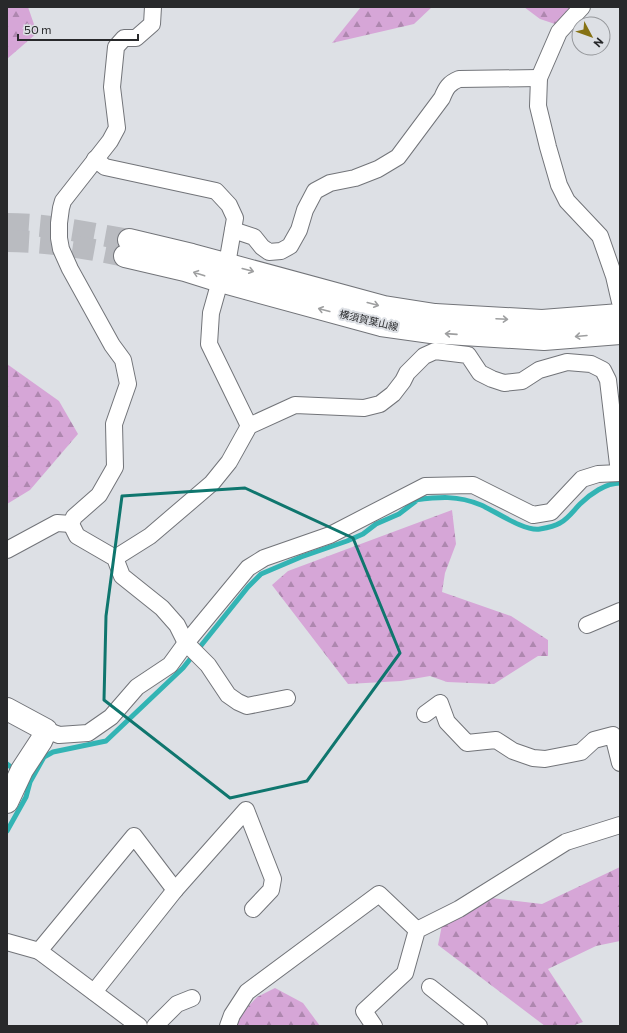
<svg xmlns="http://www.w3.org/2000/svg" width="627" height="1033" font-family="Commissioner,'Noto Sans JP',sans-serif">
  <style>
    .forest { fill: url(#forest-firs) }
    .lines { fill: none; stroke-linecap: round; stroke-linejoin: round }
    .stream { stroke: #32b4b4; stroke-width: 5 }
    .primary-tunnel { stroke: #b9bbc0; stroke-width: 22; stroke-dasharray: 22 11; stroke-linecap: butt }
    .street-casing { stroke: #727479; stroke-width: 18 }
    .secondary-casing { stroke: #727479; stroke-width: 24 }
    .primary-casing { stroke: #727479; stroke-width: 24 }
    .street { stroke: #fff; stroke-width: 16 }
    .secondary { stroke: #fff; stroke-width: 22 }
    .primary { stroke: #fff; stroke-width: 22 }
    .oneway { stroke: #9e9fa0 }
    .marked { fill: none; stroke: #0f766e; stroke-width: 3; stroke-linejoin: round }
    .labels { text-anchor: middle; stroke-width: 4; stroke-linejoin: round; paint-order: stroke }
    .street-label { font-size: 10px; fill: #28292b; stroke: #dde0e5 }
  </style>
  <defs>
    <pattern id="forest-firs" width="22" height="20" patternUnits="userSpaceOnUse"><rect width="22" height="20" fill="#d6a6d7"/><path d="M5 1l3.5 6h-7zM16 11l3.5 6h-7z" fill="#ae87af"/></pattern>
  </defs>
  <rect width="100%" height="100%" fill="#dde0e5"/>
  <!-- forest -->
  <g class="forest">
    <path d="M7 7H28L37 33 7 59Z"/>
    <path d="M361 7H432L414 24 332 43Z"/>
    <path d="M524 7H574L555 24 540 19Z"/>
    <path d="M7 364 59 401 78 434 30 490 7 504Z"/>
    <path d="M452 510 456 544 445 573 442 592 511 616 548 640V656H538L494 684 447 682 430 676 401 681 348 684 272 585 288 571Z"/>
    <path d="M620 867V941L596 946 548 969 583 1022 572 1026H545L438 945 442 925 492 898 542 904Z"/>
    <path d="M275 988 303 1003 320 1026H236L235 1021 257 997Z"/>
  </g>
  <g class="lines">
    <!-- stream -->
    <g class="stream">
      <path d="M7 764 16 771"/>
      <path d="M7 831 26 797 30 782 44 757 53 752 106 741 183 668 248 587 261 574 301 557 347 541 363 534 376 524 399 514 416 501 415 500C439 497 457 495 481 505 495 511 525 532 540 529 546 528 555 526 560 523 568 519 574 510 580 504 590 494 606 483 620 483"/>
    </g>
    <!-- primary-tunnel -->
    <g class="primary-tunnel">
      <path d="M7 224C48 224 89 233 129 240"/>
      <path d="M7 241C47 241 86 248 125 256"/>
    </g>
    <defs>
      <g id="street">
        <path d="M153 7 152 24 136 38H124L116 47 112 87 117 128 110 141 63 201 61 208 59 223V238L61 249 70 269 112 345 123 360 128 384 114 424 115 467 99 495 74 517 71 524 77 536 115 558 122 576 162 608 177 625 186 643 208 665 228 695 238 702 247 706 287 698"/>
        <path d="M582 7 559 32 539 78 538 106 548 147 559 185 567 201 600 236 614 276 620 302"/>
        <path d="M95 159 105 167 216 191 229 205 235 218 227 264"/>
        <path d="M233 230 254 237 262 247 269 252 281 251 290 246 299 230 305 210 315 191 330 183 355 178 378 169 398 157 442 98C446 88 449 83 459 79L539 78"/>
        <path d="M220 281 211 313 209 344 249 426"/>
        <path d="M7 550 57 523 71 524"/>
        <path d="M115 558 150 536 212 483 229 462 249 426 295 405 364 408 380 404 393 394 403 381 407 373 424 356 435 351 468 355 480 373 492 379 504 383 522 381 539 370 567 362 591 364 603 370 608 380 619 473"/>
        <path d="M587 625 620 611"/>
        <path d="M425 714 440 703 447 722 467 743 496 740 513 751 533 758 545 759 581 752 594 740 613 735 620 763"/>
        <path d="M46 730 59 735 88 733 111 717 137 687 170 665 186 643 248 568 264 558 330 535 425 486 473 485 533 515 551 512 582 479 598 474 620 473"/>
        <path d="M7 942 39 951 134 836 175 890"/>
        <path d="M39 951 139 1026"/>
        <path d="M430 987 479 1026"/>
        <path d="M94 992 175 890 246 810 273 879 271 890 253 909"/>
        <path d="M155 1026 177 1004 192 998"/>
        <path d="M228 1026 232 1015 247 992 379 894 417 930"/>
        <path d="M374 1026 364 1011 405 973 417 930 459 909 566 842 620 825"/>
      </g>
      <path id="secondary" d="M7 709 46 730 41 741 22 770 7 802"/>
      <g id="primary">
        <path d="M129 240 192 255 384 307 435 315 542 321 620 315"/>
        <path d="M125 256 185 270 220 281 381 325 431 332 544 339 620 333"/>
      </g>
    </defs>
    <!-- street casing -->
    <use href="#street" class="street-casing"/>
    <!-- secondary casing -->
    <use href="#secondary" class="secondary-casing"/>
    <!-- primary casing -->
    <use href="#primary" class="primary-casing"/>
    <!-- street -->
    <use href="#street" class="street"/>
    <!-- secondary -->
    <use href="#secondary" class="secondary"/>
    <!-- primary -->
    <use href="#primary" class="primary"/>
  </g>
  <!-- one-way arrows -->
  <defs><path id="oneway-shaft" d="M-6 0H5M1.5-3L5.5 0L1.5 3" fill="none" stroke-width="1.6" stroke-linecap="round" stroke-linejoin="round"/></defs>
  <g class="oneway">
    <use href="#oneway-shaft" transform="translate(248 270) rotate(15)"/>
    <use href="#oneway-shaft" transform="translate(199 274) rotate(-162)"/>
    <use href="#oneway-shaft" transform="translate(373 304) rotate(15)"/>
    <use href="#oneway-shaft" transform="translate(324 310) rotate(-165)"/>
    <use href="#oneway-shaft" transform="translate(502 319) rotate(3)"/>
    <use href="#oneway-shaft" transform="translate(451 334) rotate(-176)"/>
    <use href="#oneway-shaft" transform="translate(581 336) rotate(175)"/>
  </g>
  <!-- marked area -->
  <path class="marked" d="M245 488 353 538 400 653 307 781 230 798 104 700 106 616 122 496Z"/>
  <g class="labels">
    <!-- street labels -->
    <g class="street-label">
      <text transform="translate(369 320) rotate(13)" y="4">横須賀葉山線</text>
    </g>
  </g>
  <!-- border -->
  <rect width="627" height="1033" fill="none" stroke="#28292b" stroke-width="16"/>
  <!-- north arrow -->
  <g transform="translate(591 36) rotate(131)"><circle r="19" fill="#dde0e5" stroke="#95979b"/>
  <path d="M0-3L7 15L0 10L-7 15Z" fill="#867214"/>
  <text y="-6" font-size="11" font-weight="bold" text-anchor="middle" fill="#28292b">N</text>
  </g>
  <!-- scale -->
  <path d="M18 34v6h120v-6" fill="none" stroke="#28292b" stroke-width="2"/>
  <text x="24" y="34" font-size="12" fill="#28292b" stroke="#dde0e5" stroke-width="3" paint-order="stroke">50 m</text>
</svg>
